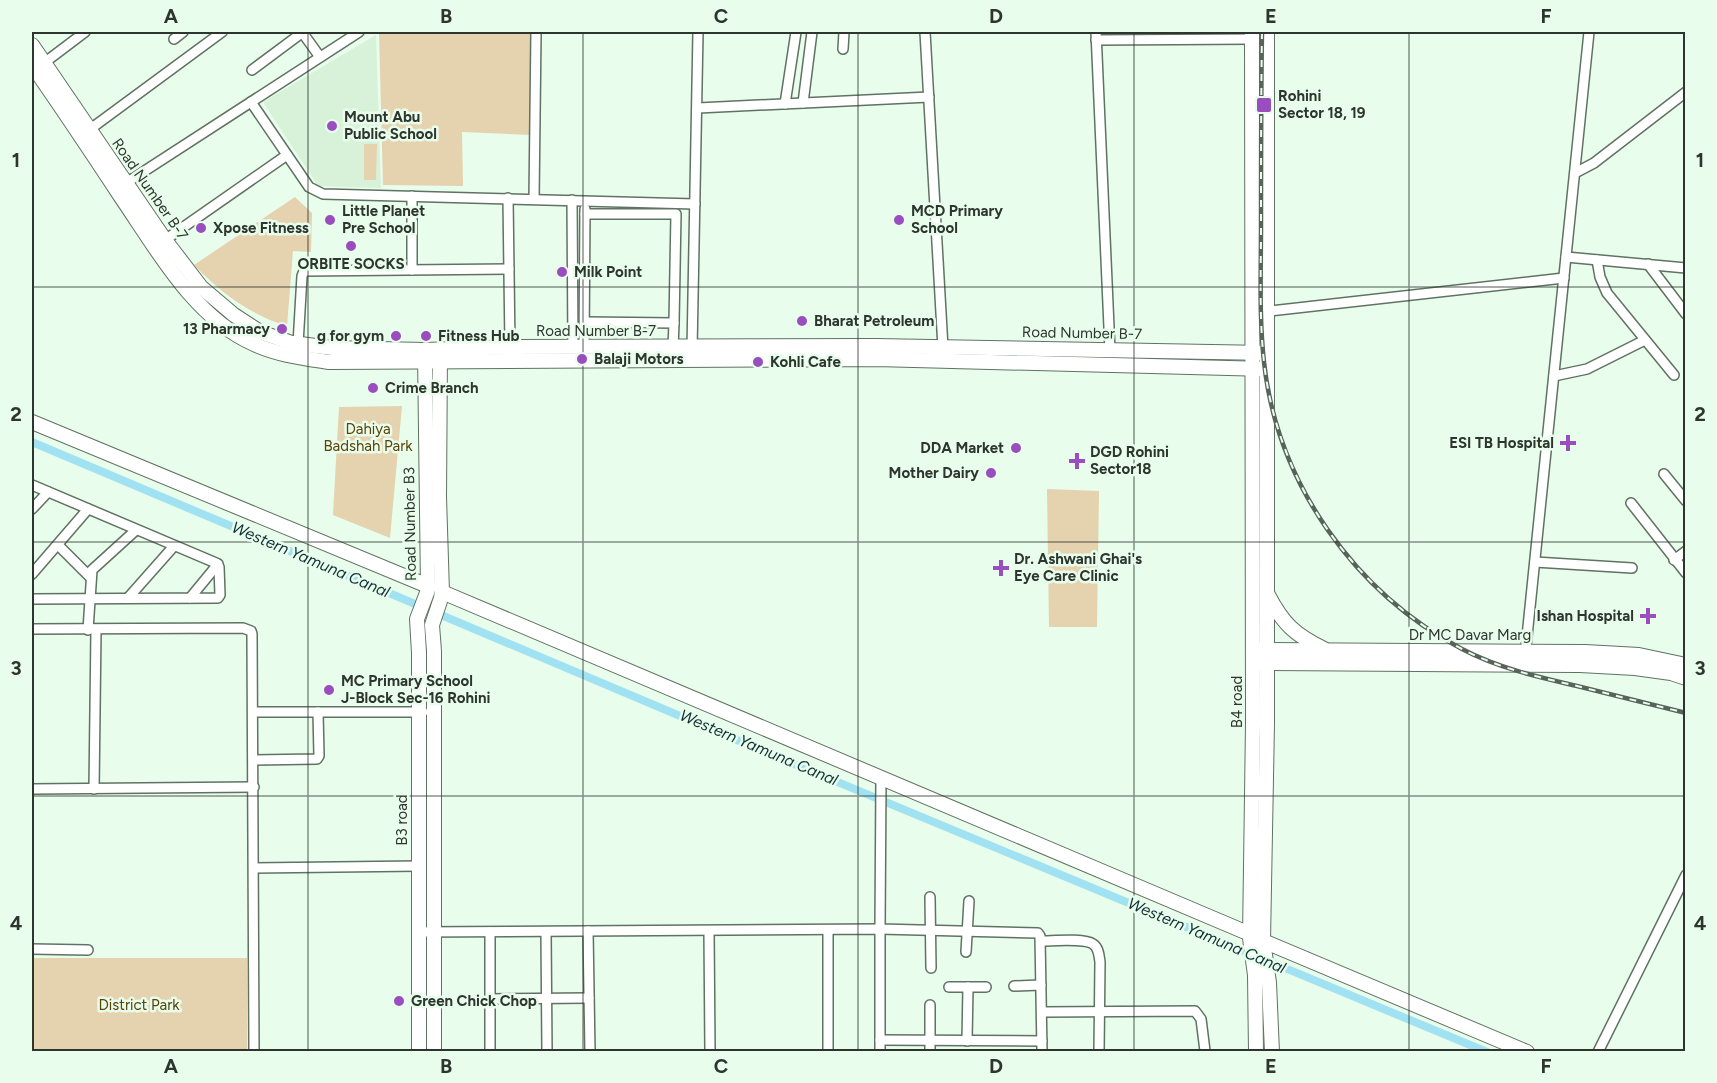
<svg xmlns="http://www.w3.org/2000/svg" width="1717" height="1083" font-family="Figtree,sans-serif">
  <style>
    .built { fill: #d8f2da }
    .green { fill: #e5d2af }
    .lines { fill: none; stroke-linecap: round; stroke-linejoin: round }
    .canal { stroke: #a0e2f1; stroke-width: 8 }
    .street-casing { stroke: #607262; stroke-width: 12 }
    .secondary-casing { stroke: #607262; stroke-width: 16 }
    .street { stroke: #fff; stroke-width: 9 }
    .secondary { stroke: #fff; stroke-width: 14 }
    .rail-casing { stroke: #58635a; stroke-width: 4.5 }
    .rail { stroke: #e8fdeb; stroke-width: 2; stroke-dasharray: 7; stroke-linecap: butt }
    .grid { fill: none; stroke: #2d352e; stroke-width: 1.5; stroke-opacity: 0.55 }
    .poi-dot { fill: #9a4dbe; stroke: #e8fdeb; stroke-width: 2 }
    .labels { text-anchor: middle; stroke-width: 5; stroke-linejoin: round; paint-order: stroke }
    .poi-label { font-size: 15px; font-weight: bold; fill: #2d352e; stroke: #e8fdeb; text-anchor: start }
    .street-label { font-size: 15px; fill: #2d352e; stroke: #e8fdeb }
    .park-label { font-size: 15px; fill: #5c4205; stroke: #e8fdeb }
    .water-label { font-size: 16px; font-style: italic; fill: #113138; stroke: #e8fdeb }
    .neatline { fill: none; stroke: #2d352e; stroke-width: 2 }
    .grid-label { font-size: 20px; text-anchor: middle; font-weight: bold; fill: #2d352e }
  </style>
  <rect width="100%" height="100%" fill="#e8fdeb"/>
  <!-- built -->
  <path class="built" d="M376 35 381 188 318 186 263 102Z"/>
  <!-- green -->
  <g class="green">
    <path d="M379 32H531L530 135 462 132 463 186 383 185Z"/>
    <path d="M364 144H377L376 180H364Z"/>
    <path d="M295 197 312 213 311 252 293 251 287 326C250 315 220 292 194 265Z"/>
    <path d="M402 406 390 538 333 515 339 407Z"/>
    <path d="M1047 489 1099 491 1097 627H1049Z"/>
    <rect x="32" y="958" width="215" height="93"/>
  </g>
  <g class="lines">
    <!-- canal -->
    <path class="canal" d="M32 442 751 746 1487 1052"/>
    <defs>
      <g id="street">
        <path d="M302 32 320 57"/>
        <path d="M925 32 943 348"/>
        <path d="M1096 32 1110 350"/>
        <path d="M174 39 183 32"/>
        <path d="M1096 40 1252 39"/>
        <path d="M843 49 844 32"/>
        <path d="M44 63 85 32"/>
        <path d="M252 70 303 32"/>
        <path d="M251 102 309 187 323 194 695 204"/>
        <path d="M803 103 812 32"/>
        <path d="M785 104 796 32"/>
        <path d="M698 108 929 97"/>
        <path d="M89 130 222 32"/>
        <path d="M1575 173 1594 163 1686 92"/>
        <path d="M126 183 359 32"/>
        <path d="M508 198 510 347"/>
        <path d="M534 199 536 32"/>
        <path d="M572 200 573 347"/>
        <path d="M585 214H676L674 323"/>
        <path d="M165 240 287 155"/>
        <path d="M1566 257 1686 268"/>
        <path d="M1597 260 1600 277 1607 293 1674 375"/>
        <path d="M1648 264 1686 314"/>
        <path d="M412 270V196"/>
        <path d="M1253 313 1564 278"/>
        <path d="M585 322 674 323 673 347"/>
        <path d="M298 344 302 276 304 271 509 269"/>
        <path d="M584 347 585 209"/>
        <path d="M692 350 698 32"/>
        <path d="M1554 376 1587 369 1645 340"/>
        <path d="M1664 474 1686 501"/>
        <path d="M32 485 216 563 219 567 220 595 218 598 32 599"/>
        <path d="M1631 503 1686 573"/>
        <path d="M32 509 48 492"/>
        <path d="M58 545 91 578"/>
        <path d="M1674 560 1686 551"/>
        <path d="M1535 562 1632 568"/>
        <path d="M32 574 88 509"/>
        <path d="M128 598 174 546"/>
        <path d="M190 598 218 564"/>
        <path d="M32 629 243 628 251 631 252 634 254 1052"/>
        <path d="M88 630 92 570 136 530"/>
        <path d="M1525 656 1589 32"/>
        <path d="M254 712H423"/>
        <path d="M254 760 317 759 319 756 318 712"/>
        <path d="M881 778 880 929 1038 933 1040 936 1042 1052"/>
        <path d="M32 789 254 787"/>
        <path d="M94 789 96 630"/>
        <path d="M254 868 419 866"/>
        <path d="M930 897 931 968"/>
        <path d="M828 930V1052"/>
        <path d="M588 931 590 1052"/>
        <path d="M709 931 710 1052"/>
        <path d="M419 932 880 929V1052"/>
        <path d="M490 932V1052"/>
        <path d="M546 932 547 1052"/>
        <path d="M1041 941C1053 941 1084 938 1093 944 1099 948 1099 956 1100 962L1099 1052"/>
        <path d="M32 949 88 950"/>
        <path d="M966 952 969 901"/>
        <path d="M1014 986 1041 985"/>
        <path d="M949 987H986"/>
        <path d="M490 999 589 998"/>
        <path d="M1043 1012 1195 1011 1201 1019 1205 1051"/>
        <path d="M880 1040 1042 1041"/>
        <path d="M967 1041 968 987"/>
        <path d="M930 1052V1005"/>
        <path d="M1598 1052 1686 875"/>
      </g>
      <g id="secondary">
        <path d="M1252 32 1253 724 1250 938 1255 975 1256 1052"/>
        <path d="M1267 32V723L1263 941 1269 983 1272 1052"/>
        <path d="M32 45 165 240 201 287 234 315 260 332 292 343 332 348 425 350 510 347 875 346 1267 353"/>
        <path d="M32 65C62 108 92 153 121 197 156 248 194 318 254 344 278 355 303 358 329 362L876 359 1267 369"/>
        <path d="M32 422 428 586"/>
        <path d="M442 592 1250 934"/>
        <path d="M1268 595C1283 624 1295 635 1324 649"/>
        <path d="M1258 650 1585 652 1639 655 1686 665"/>
        <path d="M1260 663 1580 665 1635 668 1671 673 1686 678"/>
        <path d="M1263 941 1527 1052"/>
        <path d="M419 1052V653L417 619 428 590 425 352"/>
        <path d="M434 1052V651L432 625 441 598 442 592 439 497 440 352"/>
      </g>
    </defs>
    <!-- street casing -->
    <use href="#street" class="street-casing"/>
    <!-- secondary casing -->
    <use href="#secondary" class="secondary-casing"/>
    <!-- street -->
    <use href="#street" class="street"/>
    <!-- secondary -->
    <use href="#secondary" class="secondary"/>
    <defs>
      <path id="rail" d="M1262 32C1261 97 1261 162 1261 227 1261 272 1259 317 1264 362 1277 483 1355 593 1462 649 1498 668 1538 677 1577 686 1613 695 1649 704 1686 713"/>
    </defs>
    <!-- rail casing -->
    <use href="#rail" class="rail-casing"/>
    <!-- rail -->
    <use href="#rail" class="rail"/>
  </g>
  <!-- grid -->
  <path class="grid" d="M308 32V1052M583 32V1052M858 32V1052M1134 32V1052M1409 32V1052M32 287H1686M32 542H1686M32 796H1686"/>
  <!-- markers -->
  <g class="poi-dot">
    <rect x="1256" y="97" width="16" height="16" rx="3"/>
    <circle cx="332" cy="126" r="6"/>
    <circle cx="330" cy="220" r="6"/>
    <circle cx="899" cy="220" r="6"/>
    <circle cx="201" cy="228" r="6"/>
    <circle cx="351" cy="246" r="6"/>
    <circle cx="562" cy="272" r="6"/>
    <circle cx="802" cy="321" r="6"/>
    <circle cx="282" cy="329" r="6"/>
    <circle cx="396" cy="336" r="6"/>
    <circle cx="426" cy="336" r="6"/>
    <circle cx="582" cy="359" r="6"/>
    <circle cx="758" cy="362" r="6"/>
    <circle cx="373" cy="388" r="6"/>
    <path d="M1565 434h6v6h6v6h-6v6h-6v-6h-6v-6h6z"/>
    <circle cx="1016" cy="448" r="6"/>
    <path d="M1074 452h6v6h6v6h-6v6h-6v-6h-6v-6h6z"/>
    <circle cx="991" cy="473" r="6"/>
    <path d="M998 559h6v6h6v6h-6v6h-6v-6h-6v-6h6z"/>
    <path d="M1645 607h6v6h6v6h-6v6h-6v-6h-6v-6h6z"/>
    <circle cx="329" cy="690" r="6"/>
    <circle cx="399" cy="1001" r="6"/>
  </g>
  <g class="labels">
    <!-- poi labels -->
    <g class="poi-label">
      <text x="1278" y="101">Rohini<tspan x="1278" dy="17">Sector 18, 19</tspan></text>
      <text x="344" y="122">Mount Abu<tspan x="344" dy="17">Public School</tspan></text>
      <text x="342" y="216">Little Planet<tspan x="342" dy="17">Pre School</tspan></text>
      <text x="911" y="216">MCD Primary<tspan x="911" dy="17">School</tspan></text>
      <text x="213" y="233">Xpose Fitness</text>
      <text x="351" y="269" text-anchor="middle">ORBITE SOCKS</text>
      <text x="574" y="277">Milk Point</text>
      <text x="814" y="326">Bharat Petroleum</text>
      <text x="270" y="334" text-anchor="end">13 Pharmacy</text>
      <text x="384" y="341" text-anchor="end">g for gym</text>
      <text x="438" y="341">Fitness Hub</text>
      <text x="594" y="364">Balaji Motors</text>
      <text x="770" y="367">Kohli Cafe</text>
      <text x="385" y="393">Crime Branch</text>
      <text x="1554" y="448" text-anchor="end">ESI TB Hospital</text>
      <text x="1004" y="453" text-anchor="end">DDA Market</text>
      <text x="1090" y="457">DGD Rohini<tspan x="1090" dy="17">Sector18</tspan></text>
      <text x="979" y="478" text-anchor="end">Mother Dairy</text>
      <text x="1014" y="564">Dr. Ashwani Ghai's<tspan x="1014" dy="17">Eye Care Clinic</tspan></text>
      <text x="1634" y="621" text-anchor="end">Ishan Hospital</text>
      <text x="341" y="686">MC Primary School<tspan x="341" dy="17">J-Block Sec-16 Rohini</tspan></text>
      <text x="411" y="1006">Green Chick Chop</text>
    </g>
    <!-- street labels -->
    <g class="street-label">
      <text transform="translate(150 189) rotate(55)" y="5">Road Number B-7</text>
      <text x="596" y="336">Road Number B-7</text>
      <text transform="translate(1082 333) rotate(1)" y="5">Road Number B-7</text>
      <text transform="translate(410 524) rotate(-91)" y="5">Road Number B3</text>
      <text x="1470" y="640">Dr MC Davar Marg</text>
      <text transform="translate(1237 702) rotate(-90)" y="5">B4 road</text>
      <text transform="translate(402 820) rotate(-90)" y="5">B3 road</text>
    </g>
    <!-- park labels -->
    <g class="park-label">
      <text x="368" y="434">Dahiya<tspan x="368" dy="17">Badshah Park</tspan></text>
      <text x="139" y="1010">District Park</text>
    </g>
    <!-- water labels -->
    <g class="water-label">
      <text transform="translate(311 559) rotate(23)" y="6">Western Yamuna Canal</text>
      <text transform="translate(759 747) rotate(23)" y="6">Western Yamuna Canal</text>
      <text transform="translate(1207 935) rotate(23)" y="6">Western Yamuna Canal</text>
    </g>
  </g>
  <!-- border -->
  <rect width="1717" height="1083" fill="none" stroke="#e8fdeb" stroke-width="66"/>
  <rect x="33" y="33" width="1651" height="1017" class="neatline"/>
  <g class="grid-label">
    <text x="171" y="23">A</text>
    <text x="446" y="23">B</text>
    <text x="721" y="23">C</text>
    <text x="996" y="23">D</text>
    <text x="1271" y="23">E</text>
    <text x="1546" y="23">F</text>
    <text x="16" y="167">1</text>
    <text x="1700" y="167">1</text>
    <text x="16" y="421">2</text>
    <text x="1700" y="421">2</text>
    <text x="16" y="675">3</text>
    <text x="1700" y="675">3</text>
    <text x="16" y="930">4</text>
    <text x="1700" y="930">4</text>
    <text x="171" y="1073">A</text>
    <text x="446" y="1073">B</text>
    <text x="721" y="1073">C</text>
    <text x="996" y="1073">D</text>
    <text x="1271" y="1073">E</text>
    <text x="1546" y="1073">F</text>
  </g>
</svg>
